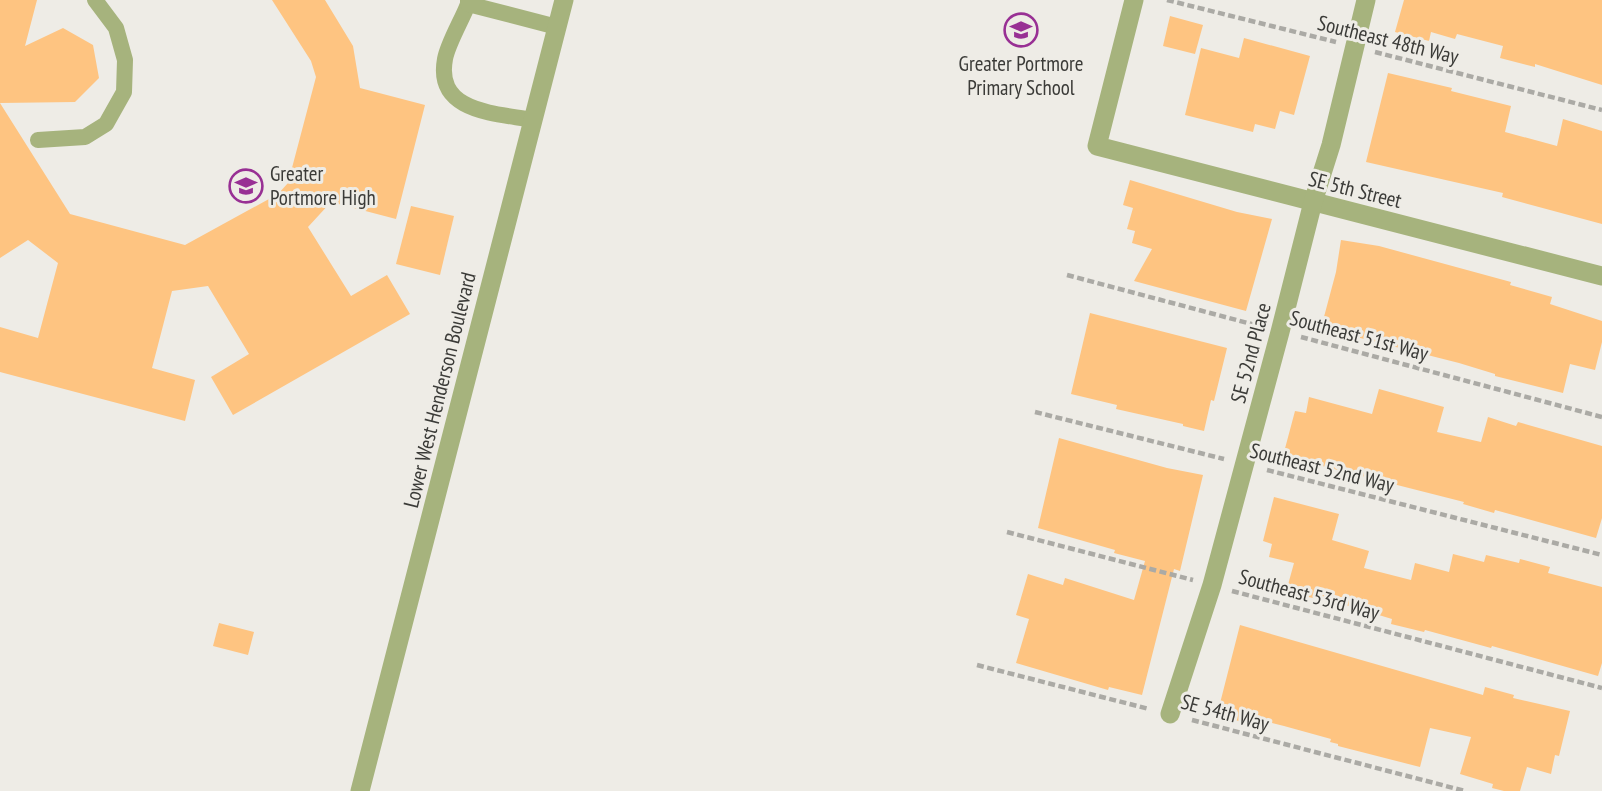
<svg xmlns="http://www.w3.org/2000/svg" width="1602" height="791" font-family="'PT Sans Narrow',sans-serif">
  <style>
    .building { fill: #fec481 }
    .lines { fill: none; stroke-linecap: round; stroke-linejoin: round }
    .path { stroke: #abaaa5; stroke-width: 4.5; stroke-dasharray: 7 3.5; stroke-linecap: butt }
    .service { stroke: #a6b37d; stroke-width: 16 }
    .minor { stroke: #a6b37d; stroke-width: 19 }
    .labels { text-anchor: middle; stroke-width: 6; stroke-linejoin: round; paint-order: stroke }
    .street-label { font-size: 21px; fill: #3b3b38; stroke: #eeece6 }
    .poi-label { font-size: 21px; fill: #3b3b38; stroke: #eeece6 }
  </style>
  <rect width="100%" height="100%" fill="#eeece6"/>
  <!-- building -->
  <g class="building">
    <path d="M0 0H37L25 46 63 28 93 45 99 78 75 102 0 103 70 214 185 245 278 194 288 183 316 77 311 61 272 0H325L353 46 360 88 425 105 396 219 331 202 308 227 351 296 387 275 410 314 233 415 211 377 249 354 208 286 172 291 152 368 195 380 185 421 0 372V327L38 338 58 263 28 240 0 258Z"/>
    <path d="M1404 0H1602V85L1535 64V67L1500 58 1503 46 1457 34 1455 39 1431 32 1429 41 1395 32Z"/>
    <path d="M1170 16 1203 25 1195 54 1163 46Z"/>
    <path d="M1244 38 1310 56 1294 115 1280 111 1275 129 1255 124 1253 132 1185 115 1201 48 1239 58Z"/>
    <path d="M1388 73 1452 88 1451 91 1511 106 1505 132 1557 146 1563 119 1602 131V224L1502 197 1503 193 1366 162Z"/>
    <path d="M1130 180 1237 212 1272 219 1246 311 1134 281 1152 249 1132 243 1135 231 1127 229 1133 208 1123 205Z"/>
    <path d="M411 206 454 216 440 275 396 264Z"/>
    <path d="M1341 240 1379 246 1511 282 1510 285 1552 297 1550 304 1602 321V342L1595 370 1570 364 1563 393 1495 376V374L1459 363 1321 328 1336 272Z"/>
    <path d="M1090 313 1227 348 1214 401 1211 400 1204 431 1183 426V424L1116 409 1117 405 1071 394Z"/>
    <path d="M1379 389 1444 407 1437 432 1481 442 1488 417 1516 426 1518 422 1602 446V518L1596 538 1495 510 1494 513 1463 504 1464 502 1283 456 1295 411 1306 413 1309 397 1372 414Z"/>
    <path d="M1059 438 1167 468 1203 475 1180 571 1174 569 1142 695 1109 687 1108 690 1016 663 1029 619 1016 615 1028 574 1063 585 1065 578 1134 600 1145 561 1114 553 1115 550 1038 528Z"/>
    <path d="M1274 497 1339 514 1332 540 1369 551 1364 568 1411 580 1415 563 1449 572 1453 554 1484 562 1486 555 1519 563 1520 559 1550 567 1548 573 1602 587V663L1598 676 1492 646 1491 648 1425 630 1424 632 1391 624 1392 619 1349 606 1286 592 1294 563 1269 557 1272 544 1263 541Z"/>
    <path d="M219 623 254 632 248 655 213 646Z"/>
    <path d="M1240 625 1483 695 1485 687 1514 695 1513 698 1570 711 1559 756 1555 755 1551 774 1527 767 1520 791H1504L1492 788 1493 784 1460 774 1471 737 1430 728 1420 767 1338 746V744L1330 742 1331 739 1284 726 1255 719 1253 725 1217 715Z"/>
  </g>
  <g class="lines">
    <!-- path -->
    <g class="path">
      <path d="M1167 0 1336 42"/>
      <path d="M1375 52 1602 110"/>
      <path d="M1067 275 1259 326"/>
      <path d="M1301 337 1602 417"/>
      <path d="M1035 412 1224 459"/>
      <path d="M1267 470 1602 555"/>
      <path d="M1007 532 1193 580"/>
      <path d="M1232 591 1602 688"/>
      <path d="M977 665 1149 709"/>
      <path d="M1192 720 1465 791"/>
    </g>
    <!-- service -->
    <g class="service">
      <path d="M468 0V4C462 20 448 43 445 59 435 113 496 113 533 120"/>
      <path d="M468 4 557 27"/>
      <path d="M38 140 85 137 106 124 124 92 125 60 116 28 95 0"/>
    </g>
    <!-- minor -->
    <g class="minor">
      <path d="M1134 0 1097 146 1602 276"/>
      <path d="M1170 714 1212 585 1280 332 1313 202 1331 145 1366 0"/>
      <path d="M360 791 564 0"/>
    </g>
  </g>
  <!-- icons -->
  <defs>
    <symbol id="school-ring" viewBox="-11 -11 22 22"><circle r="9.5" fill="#eeece6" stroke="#983094" stroke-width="1.5"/><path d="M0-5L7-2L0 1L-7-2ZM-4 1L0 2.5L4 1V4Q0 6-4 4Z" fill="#983094"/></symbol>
  </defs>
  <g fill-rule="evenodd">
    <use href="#school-ring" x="1002" y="11" width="38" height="38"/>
    <use href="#school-ring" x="227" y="167" width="38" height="38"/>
  </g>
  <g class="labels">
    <!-- street labels -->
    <g class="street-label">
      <text transform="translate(1388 40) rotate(14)" y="7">Southeast 48th Way</text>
      <text transform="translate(1355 190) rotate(14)" y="7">SE 5th Street</text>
      <text transform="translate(1359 336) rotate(15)" y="7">Southeast 51st Way</text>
      <text transform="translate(1251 353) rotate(-75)" y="7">SE 52nd Place</text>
      <text transform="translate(440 390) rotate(-76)" y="7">Lower West Henderson Boulevard</text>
      <text transform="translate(1322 468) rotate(14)" y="7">Southeast 52nd Way</text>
      <text transform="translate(1309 595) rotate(15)" y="7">Southeast 53rd Way</text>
      <text transform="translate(1225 713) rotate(15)" y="7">SE 54th Way</text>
    </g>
    <!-- poi labels -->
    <g class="poi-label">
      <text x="1021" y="71">Greater Portmore<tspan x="1021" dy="24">Primary School</tspan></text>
      <text x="270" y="181" text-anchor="start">Greater<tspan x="270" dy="24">Portmore High</tspan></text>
    </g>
  </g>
</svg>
